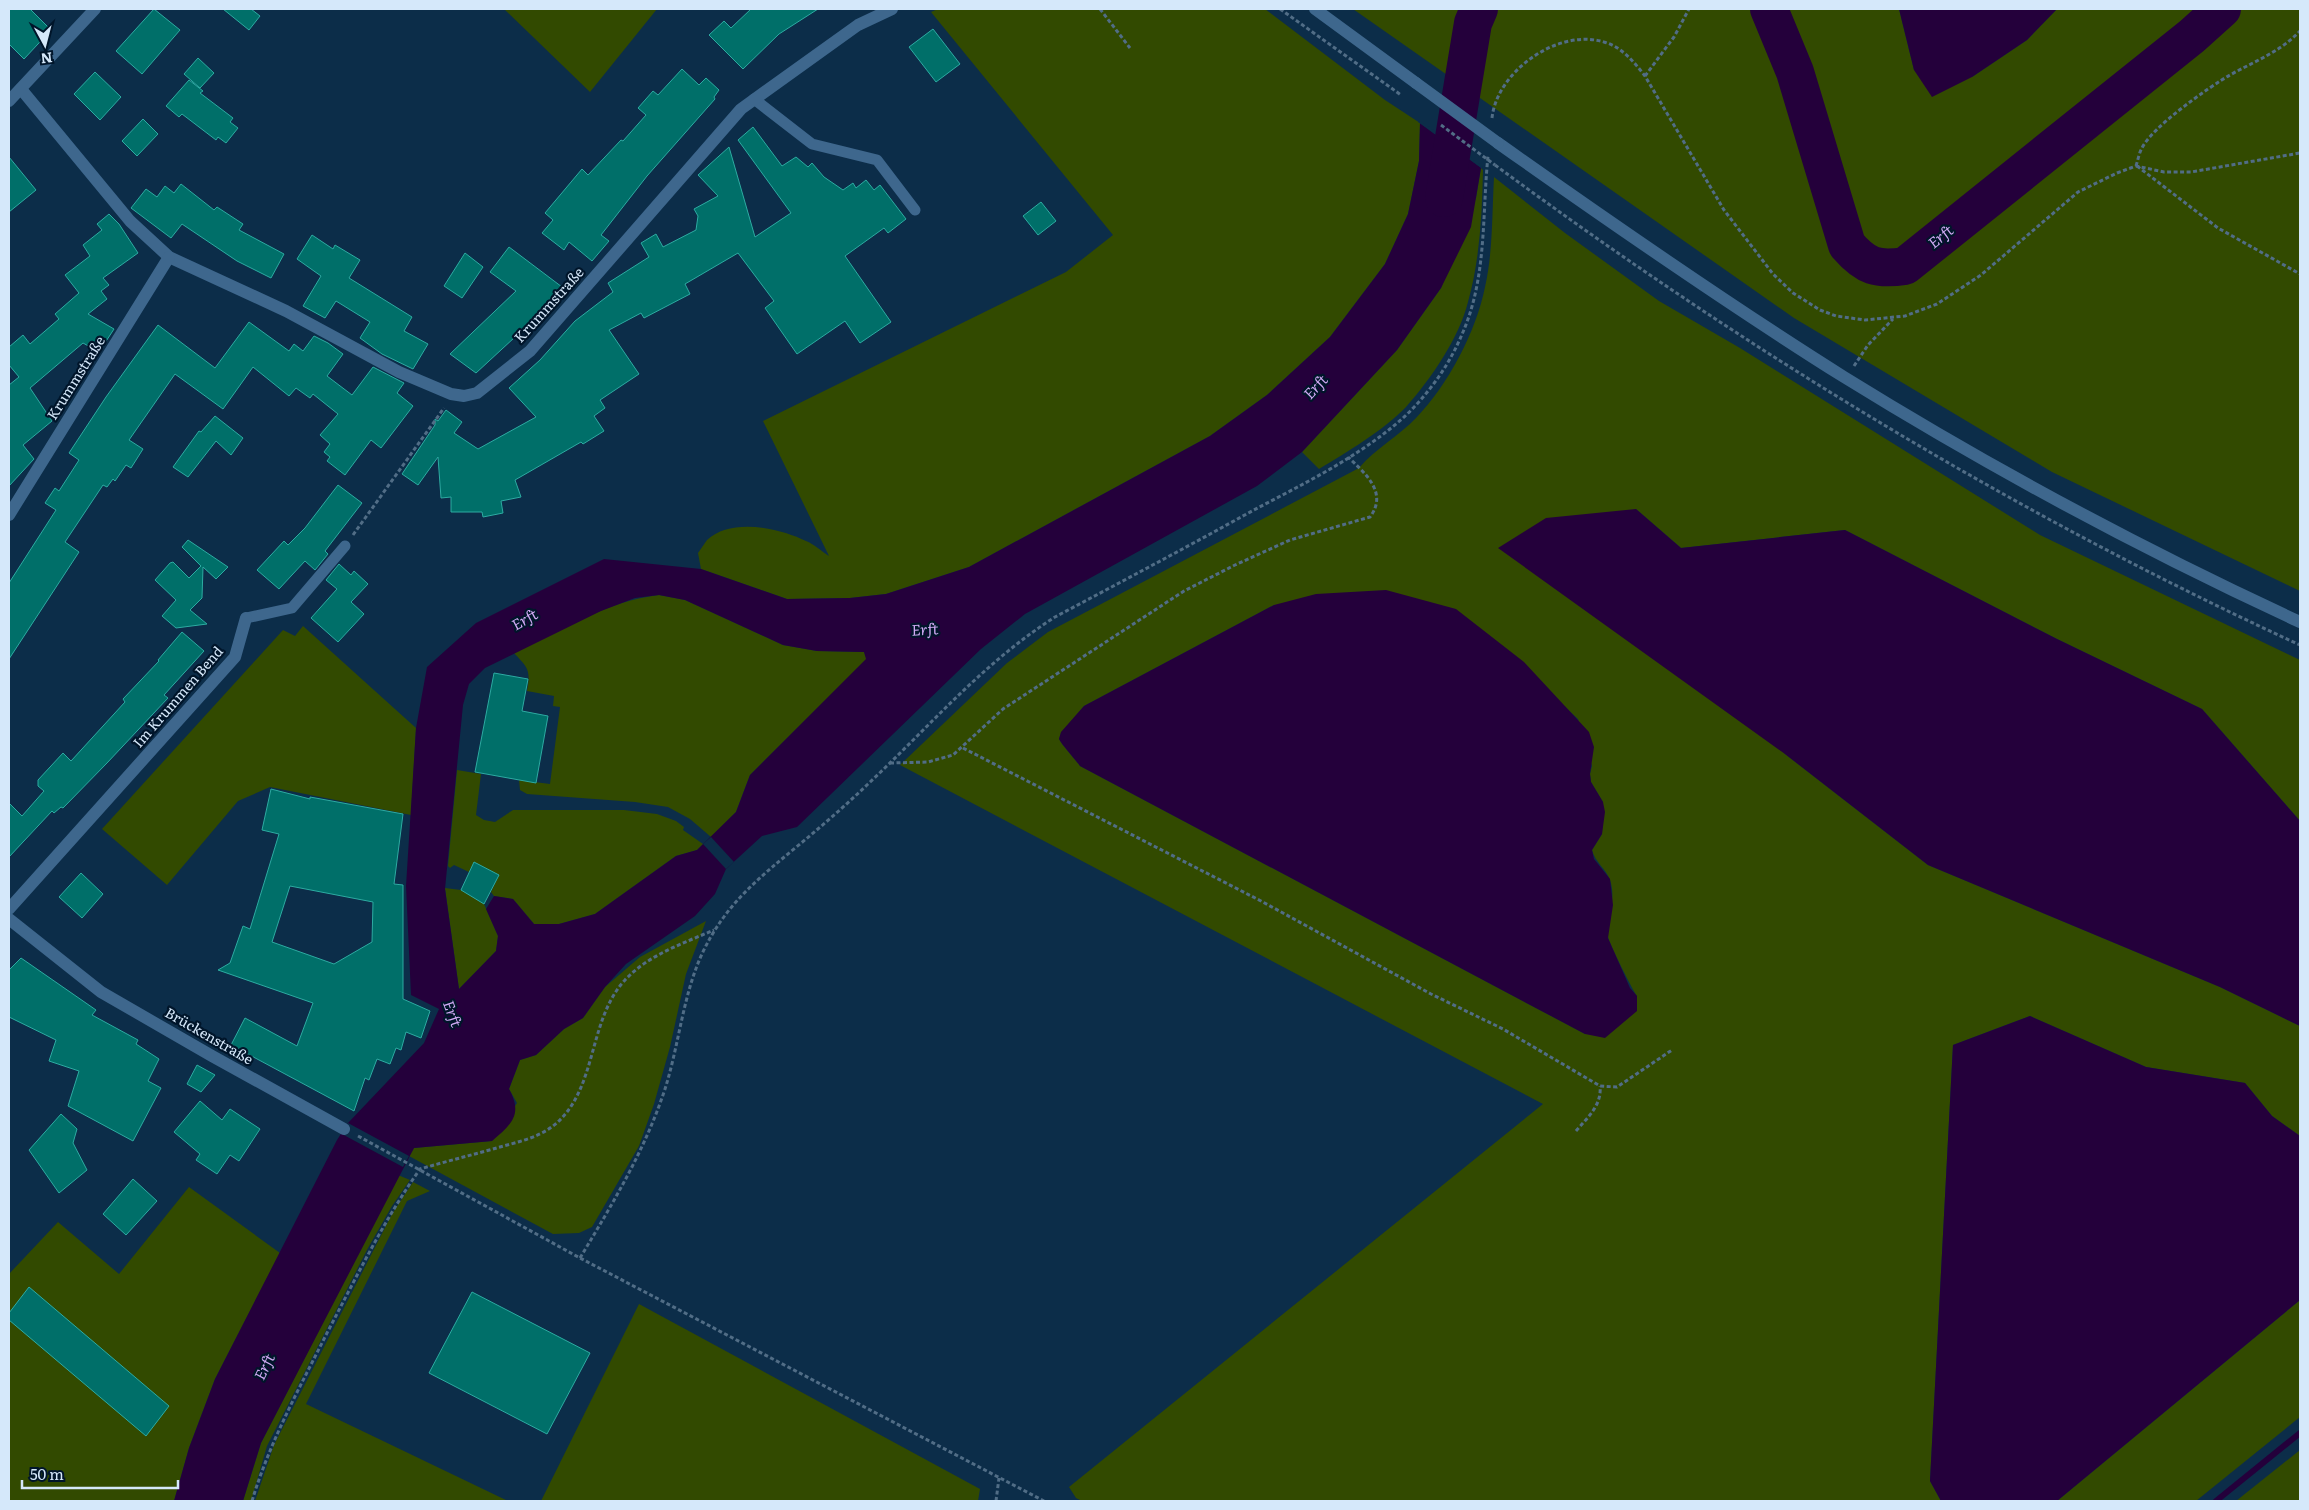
<svg xmlns="http://www.w3.org/2000/svg" width="2309" height="1510" font-family="Literata,serif">
  <style>
    .green { fill: #324a00; fill-rule: evenodd }
    .water { fill: #24003b; fill-rule: evenodd }
    .pier { fill: #0c2d49 }
    .lines { fill: none; stroke-linecap: round; stroke-linejoin: round }
    .stream { stroke: #24003b; stroke-width: 6 }
    .river { stroke: #24003b; stroke-width: 38 }
    .building { fill: #006f69; stroke: #2daba2; fill-rule: evenodd }
    .path { stroke: #516d86; stroke-width: 3; stroke-dasharray: 4 2.5; stroke-linecap: butt }
    .service { stroke: #3e678d; stroke-width: 11 }
    .minor { stroke: #3e678d; stroke-width: 12 }
    .tertiary { stroke: #3e678d; stroke-width: 12 }
    .path-bridge { stroke: #516d86; stroke-width: 3; stroke-dasharray: 4 2.5; stroke-linecap: butt }
    .tertiary-bridge { stroke: #3e678d; stroke-width: 12 }
    .labels { text-anchor: middle; stroke-width: 4.5; stroke-linejoin: round; paint-order: stroke }
    .street-label { font-size: 14px; fill: #d5e8fa; stroke: #00152a }
    .water-label { font-size: 15px; font-style: italic; fill: #d2abf6; stroke: #00152a }
  </style>
  <rect width="100%" height="100%" fill="#0c2d49"/>
  <!-- green -->
  <g class="green">
    <path d="M504 9H657L590 92Z"/>
    <path d="M938 9H1265L1385 100 1420 123 1419 161 1408 214 1385 264 1330 337 1267 395 1210 436 969 567 886 594 850 598 787 599 701 569 698 553C701 549 704 544 707 540 731 517 780 528 806 541 814 544 821 551 829 556L763 421 1066 272 1113 235 931 12Z"/>
    <path d="M1353 9H1899L1914 70 1972 77 2027 40 2057 9H2300V591L2052 472 1794 318Z"/>
    <path d="M1481 168 1483 170C1482 214 1480 259 1468 302 1459 338 1431 379 1406 407 1384 430 1347 452 1319 469L1302 452 1397 350 1441 288 1476 198Z"/>
    <path d="M1494 177 1565 233 1659 301 1740 348 2040 535 2300 660V821L2202 709 2057 639 1845 530 1681 548 1636 509 1785 754 1928 865 2220 987 2300 1026V1136L2272 1116 2245 1083 2146 1067 2030 1016 1953 1045 1930 1481 1941 1501H1082L1076 1498 1069 1487 1543 1104 900 765 1007 663 1048 632 1359 468C1376 448 1399 436 1416 418 1448 385 1476 332 1485 287 1493 252 1492 213 1494 177ZM1274 605 1559 701 1578 719 1592 766 1590 774 1591 782 1603 802 1602 834 1592 850C1595 862 1606 869 1610 880 1617 901 1606 920 1608 937 1609 943 1633 991 1637 996L1585 1034 1080 766C1075 759 1062 745 1059 739L1061 733 1084 706Z"/>
    <path d="M659 595 685 600 783 645 817 651 864 652 867 659 750 775 736 812 711 837 690 819 668 807 635 802 527 794 520 790 519 780 550 784 560 707 553 706 554 696 527 691C531 670 528 668 514 653 560 630 608 601 659 595Z"/>
    <path d="M303 626 416 728 411 815 270 787 238 801 167 885 102 829 283 630 295 636Z"/>
    <path d="M457 770 481 774 476 815 484 820 495 822 513 810H624L657 814 676 821 684 827 683 830 703 844 697 850 676 856 595 914 559 924H534L513 899 494 896 491 892 499 875 474 862 469 872 454 865 450 868 448 866Z"/>
    <path d="M445 888 461 890 484 904 498 936 496 951 459 989Z"/>
    <path d="M706 921 686 974 670 1047 654 1104 639 1146 592 1227 579 1233 553 1234 409 1156 414 1148 492 1141 517 1103 509 1089 520 1060 536 1055 564 1029 583 1018 605 987 640 957Z"/>
    <path d="M398 1175 410 1180 392 1206 368 1248 267 1446 251 1501H243L261 1443Z"/>
    <path d="M413 1182 430 1191 407 1201 306 1404 508 1501H255L274 1445 392 1214Z"/>
    <path d="M189 1187 280 1253 215 1379 189 1448 174 1501H9V1274L58 1222 119 1274Z"/>
    <path d="M2300 1300V1417L2196 1501H2057Z"/>
    <path d="M639 1304 980 1489 978 1501H541Z"/>
    <path d="M2300 1450V1501H2236Z"/>
  </g>
  <!-- water -->
  <g class="water">
    <path d="M1899 9H2057L2027 40 1972 77 1932 97 1914 70Z"/>
    <path d="M1420 123 1481 168 1471 227 1441 288 1397 350 1302 452 1257 486 1025 614 981 649 797 827 762 836 726 869 715 894 695 916 626 964 605 987 583 1018 564 1029 536 1055 520 1060 509 1089C523 1114 512 1124 492 1141L414 1148 261 1443 243 1501H174L189 1448 215 1379 337 1140 348 1123 424 1043 439 1009 411 995 406 886 416 728 427 667 476 623 604 559 701 569 787 599 850 598 886 594 969 567 1210 436 1267 395 1330 337 1385 264 1408 214 1419 161ZM659 595 685 600 783 645 817 651 864 652 866 659 750 775 736 812 697 850 676 856 595 914 559 924H534L513 899 494 896 486 909 498 936 496 951 459 989 445 889 463 705 469 684 485 668 601 611 635 598Z"/>
    <path d="M1636 509 1681 548 1845 530 2057 639 2202 709 2300 821V1026L2220 987 1928 865 1785 754 1498 548 1546 518Z"/>
    <path d="M1386 590 1456 609 1524 662 1589 732 1594 747 1590 774 1591 782 1603 802 1605 812 1602 834 1592 850 1594 859 1610 879 1613 905 1608 938 1630 988 1637 996V1011L1605 1038 1585 1034 1080 766C1075 759 1062 745 1059 739L1061 732 1084 706 1274 605 1316 594Z"/>
    <path d="M2030 1016 2146 1067 2245 1083 2272 1116 2300 1136V1300L2057 1501H1941L1930 1481 1953 1045Z"/>
  </g>
  <!-- pier -->
  <g class="pier">
    <path d="M1421 121 1482 166 1483 169 1418 122Z"/>
    <path d="M711 837 734 862 726 869 703 844Z"/>
    <path d="M348 1123 409 1156 403 1167 342 1134Z"/>
  </g>
  <g class="lines">
    <!-- stream -->
    <path class="stream" d="M2216 1501 2300 1433"/>
    <!-- river -->
    <g class="river">
      <path d="M1769 9 1795 72 1847 245C1866 267 1877 270 1905 266L2192 36 2222 9"/>
      <path d="M1444 198 1473 23 1479 9"/>
    </g>
  </g>
  <!-- building -->
  <g class="building">
    <path d="M9 9H30L51 30 24 59 9 44Z"/>
    <path d="M154 9 180 30 142 74 116 51Z"/>
    <path d="M223 9H251L260 16 249 30Z"/>
    <path d="M751 9H818L779 34 743 69 709 35 724 21 731 28Z"/>
    <path d="M933 29 960 64 936 82 909 47Z"/>
    <path d="M198 58 214 73 200 88 184 74Z"/>
    <path d="M682 69 699 85 706 78 719 90 714 97 715 99 647 176 601 235 609 241 592 261 569 242 564 250 542 233 553 220 545 213 582 169 588 175 621 140 623 141 646 115 638 108 653 91 658 95Z"/>
    <path d="M95 72 121 97 100 120 74 94Z"/>
    <path d="M189 80 203 91 200 93 233 118 230 122 238 128 226 143 218 137 216 140 182 114 179 117 166 106Z"/>
    <path d="M143 119 158 134 137 156 122 141Z"/>
    <path d="M753 127 782 166 796 157 808 167 812 163 824 177 843 190 853 183 856 188 866 180 874 190 880 185 906 219 888 233 884 228 845 256 891 322 860 343 845 321 797 354 765 308 774 301 738 253 685 284 690 294 644 318 641 313 609 330 639 374 600 400 605 408 594 416 604 431 583 444 581 442 515 480 521 497 501 501 503 513 483 517 482 512H451V497L441 498 438 457 418 485 402 474 435 425V419L438 421 446 410 462 422 454 433 478 449 536 417 509 388 540 360 575 321 613 292 608 283 649 257 641 243 656 234 663 247 696 230 698 216 694 209 718 196 698 175 729 147 755 237 791 213 738 140Z"/>
    <path d="M9 157 36 190 9 212Z"/>
    <path d="M181 184 214 210 217 207 243 224 239 230 284 254 271 278 237 261 182 224 171 238 131 208 146 189 157 197 165 186 174 193Z"/>
    <path d="M1041 202 1056 221 1038 235 1023 216Z"/>
    <path d="M109 214 119 224 138 253 103 278 109 285 101 291 107 299 88 314 114 329 99 352 83 343 30 388 52 421 23 445 34 459 9 486V385L19 377 9 365V347L23 335 30 344 59 319 55 314 79 293 65 275 90 256 83 245 102 230 97 224Z"/>
    <path d="M312 235 333 249 335 245 360 260 349 278 412 317 404 331 428 344 413 369 382 354 360 338 370 322 336 301 325 318 303 306 321 276 297 259Z"/>
    <path d="M509 247 566 290 476 373 450 354 516 291 490 272Z"/>
    <path d="M465 253 483 267 462 298 444 286Z"/>
    <path d="M249 322 289 351 294 344 303 351 314 336 328 343 343 354 327 376 352 395 373 367 404 383 397 393 413 406 381 448 371 440 345 475 327 461 330 457 324 452 330 444 320 435 338 414 313 394 310 398 296 388 289 396 253 367 223 409 175 374 129 440 143 449 131 468 126 465 115 481 113 479 107 487 103 485 65 542 79 552 9 659V583L56 510 45 503 55 488 59 491 79 460 69 453 106 397 158 325 215 368Z"/>
    <path d="M215 416 243 438 231 455 216 441 188 477 173 467 199 431 201 432Z"/>
    <path d="M338 485 362 503 325 551 328 554 315 570 305 561 279 589 257 570 284 541 288 545 305 528Z"/>
    <path d="M188 540 228 567 216 579 203 567 202 598 190 610 207 624 176 628 162 616 176 600 155 580 170 563 173 562 189 578 201 566 182 547Z"/>
    <path d="M339 564 351 575 354 571 368 584 351 602 364 614 338 642 311 618 337 589 326 580Z"/>
    <path d="M182 632 204 651 164 695 168 698 107 763 63 808 61 807 54 813 52 811 9 857V803L22 816 44 791 38 786V780L63 753 71 761 125 702 123 699 159 661 158 660Z"/>
    <path d="M494 673 528 679 522 711 548 716 536 783 475 772Z"/>
    <path d="M271 789 310 799V797L403 814 394 884 403 885V999L430 1011 421 1038 406 1032 401 1050 396 1048 390 1064 377 1059 369 1080 365 1078 354 1111 231 1045 245 1018 297 1046 313 1003 218 970 230 963 243 926 250 929 279 834 262 830ZM290 886 373 902 372 942 334 964 272 942Z"/>
    <path d="M474 862 499 875 484 904 461 890Z"/>
    <path d="M81 873 103 894 82 918 59 897Z"/>
    <path d="M21 958 96 1010 92 1015 138 1040 136 1044 159 1059 148 1081 161 1088 133 1141 68 1106 79 1071 49 1061 56 1040 9 1017V970Z"/>
    <path d="M197 1065 215 1075 201 1092 187 1084Z"/>
    <path d="M200 1101 222 1120 230 1109 260 1129 239 1161 230 1155 217 1174 196 1160 200 1154 174 1132Z"/>
    <path d="M61 1114 77 1129 73 1143 87 1170 59 1193 29 1150Z"/>
    <path d="M133 1179 157 1201 126 1235 103 1214Z"/>
    <path d="M29 1287 169 1406 146 1436 9 1320V1313Z"/>
    <path d="M472 1292 590 1353 547 1434 429 1373Z"/>
  </g>
  <g class="lines">
    <!-- path -->
    <g class="path">
      <path d="M1100 9 1130 48"/>
      <path d="M1280 9 1401 95"/>
      <path d="M1645 76 1674 37 1689 9"/>
      <path d="M1492 118C1497 71 1558 28 1604 42 1622 47 1634 62 1645 76L1724 210 1773 274 1793 293 1820 310 1836 316 1865 320 1905 316 1937 304 1981 275 2078 192 2117 173 2136 166 2164 172H2191L2300 153"/>
      <path d="M1495 165C1747 351 2015 514 2300 645"/>
      <path d="M2136 166C2138 160 2139 153 2142 148 2152 127 2209 87 2230 75 2255 61 2280 52 2300 31"/>
      <path d="M2137 166 2218 228 2300 274"/>
      <path d="M1854 366 1868 345 1893 319"/>
      <path d="M353 535 444 408"/>
      <path d="M963 748 1261 901 1431 994 1503 1029 1600 1086 1617 1087 1672 1050"/>
      <path d="M890 763 928 762 953 755 1003 709 1184 591 1235 565 1290 540 1370 517C1388 493 1366 474 1348 457"/>
      <path d="M1576 1131C1588 1117 1602 1105 1600 1086"/>
      <path d="M358 1136 580 1258 1044 1501"/>
      <path d="M580 1258C613 1203 645 1150 665 1089 679 1045 683 995 702 954 725 904 759 878 800 844 823 825 846 805 868 784 929 727 984 662 1055 617 1121 582 1187 547 1252 511 1303 484 1359 457 1403 418 1429 394 1450 364 1463 332 1487 276 1482 215 1488 156"/>
      <path d="M252 1501C270 1441 300 1387 328 1331 357 1276 384 1220 420 1169 444 1162 468 1156 493 1149 513 1143 536 1139 553 1126 598 1091 587 1021 625 980 648 955 684 943 714 930"/>
      <path d="M996 1501 999 1478"/>
    </g>
    <!-- service -->
    <g class="service">
      <path d="M754 99 812 144 877 160 915 210"/>
      <path d="M246 618 292 608 345 546"/>
    </g>
    <!-- minor -->
    <g class="minor">
      <path d="M21 89 130 221 169 257 286 311 399 372 451 394 464 396 477 393 530 351 741 109 858 25 892 9"/>
      <path d="M9 515 169 257"/>
      <path d="M9 909 235 657 246 618"/>
      <path d="M9 919 101 992 212 1056 344 1129"/>
    </g>
    <!-- tertiary -->
    <g class="tertiary">
      <path d="M1315 9 1416 83"/>
      <path d="M9 101 95 9"/>
      <path d="M1498 143C1611 223 1726 303 1844 377 1991 468 2144 550 2300 622"/>
    </g>
    <!-- path-bridge -->
    <path class="path-bridge" d="M1441 125 1495 165"/>
    <!-- tertiary-bridge -->
    <path class="tertiary-bridge" d="M1416 83 1498 143"/>
  </g>
  <g class="labels">
    <!-- street labels -->
    <g class="street-label">
      <text transform="translate(549 305) rotate(-48)" y="5">Krummstraße</text>
      <text transform="translate(76 378) rotate(-58)" y="5">Krummstraße</text>
      <text transform="translate(178 697) rotate(-49)" y="5">Im Krummen Bend</text>
      <text transform="translate(209 1036) rotate(30)" y="5">Brückenstraße</text>
    </g>
    <!-- water labels -->
    <g class="water-label">
      <text transform="translate(1941 237) rotate(-39)" y="5">Erft</text>
      <text transform="translate(1316 387) rotate(-47)" y="5">Erft</text>
      <text transform="translate(525 620) rotate(-30)" y="5">Erft</text>
      <text transform="translate(925 630) rotate(-3)" y="5">Erft</text>
      <text transform="translate(452 1014) rotate(70)" y="5">Erft</text>
      <text transform="translate(265 1367) rotate(-64)" y="5">Erft</text>
    </g>
  </g>
  <!-- border -->
  <rect width="2309" height="1510" fill="none" stroke="#d5e8fa" stroke-width="20"/>
  <!-- north arrow -->
  <g transform="translate(45 45) rotate(173)" stroke="#00152a" stroke-width="4" paint-order="stroke">
  <path d="M0-4L9 19L0 12L-9 19Z" fill="#d5e8fa"/>
  <text y="-8" font-size="14" font-weight="bold" text-anchor="middle" fill="#d5e8fa">N</text>
  </g>
  <!-- scale -->
  <path d="M22 1480v8h156v-8" fill="none" stroke="#d5e8fa" stroke-width="2.5"/>
  <text x="30" y="1480" font-size="15" fill="#d5e8fa" stroke="#00152a" stroke-width="4" paint-order="stroke">50 m</text>
</svg>
